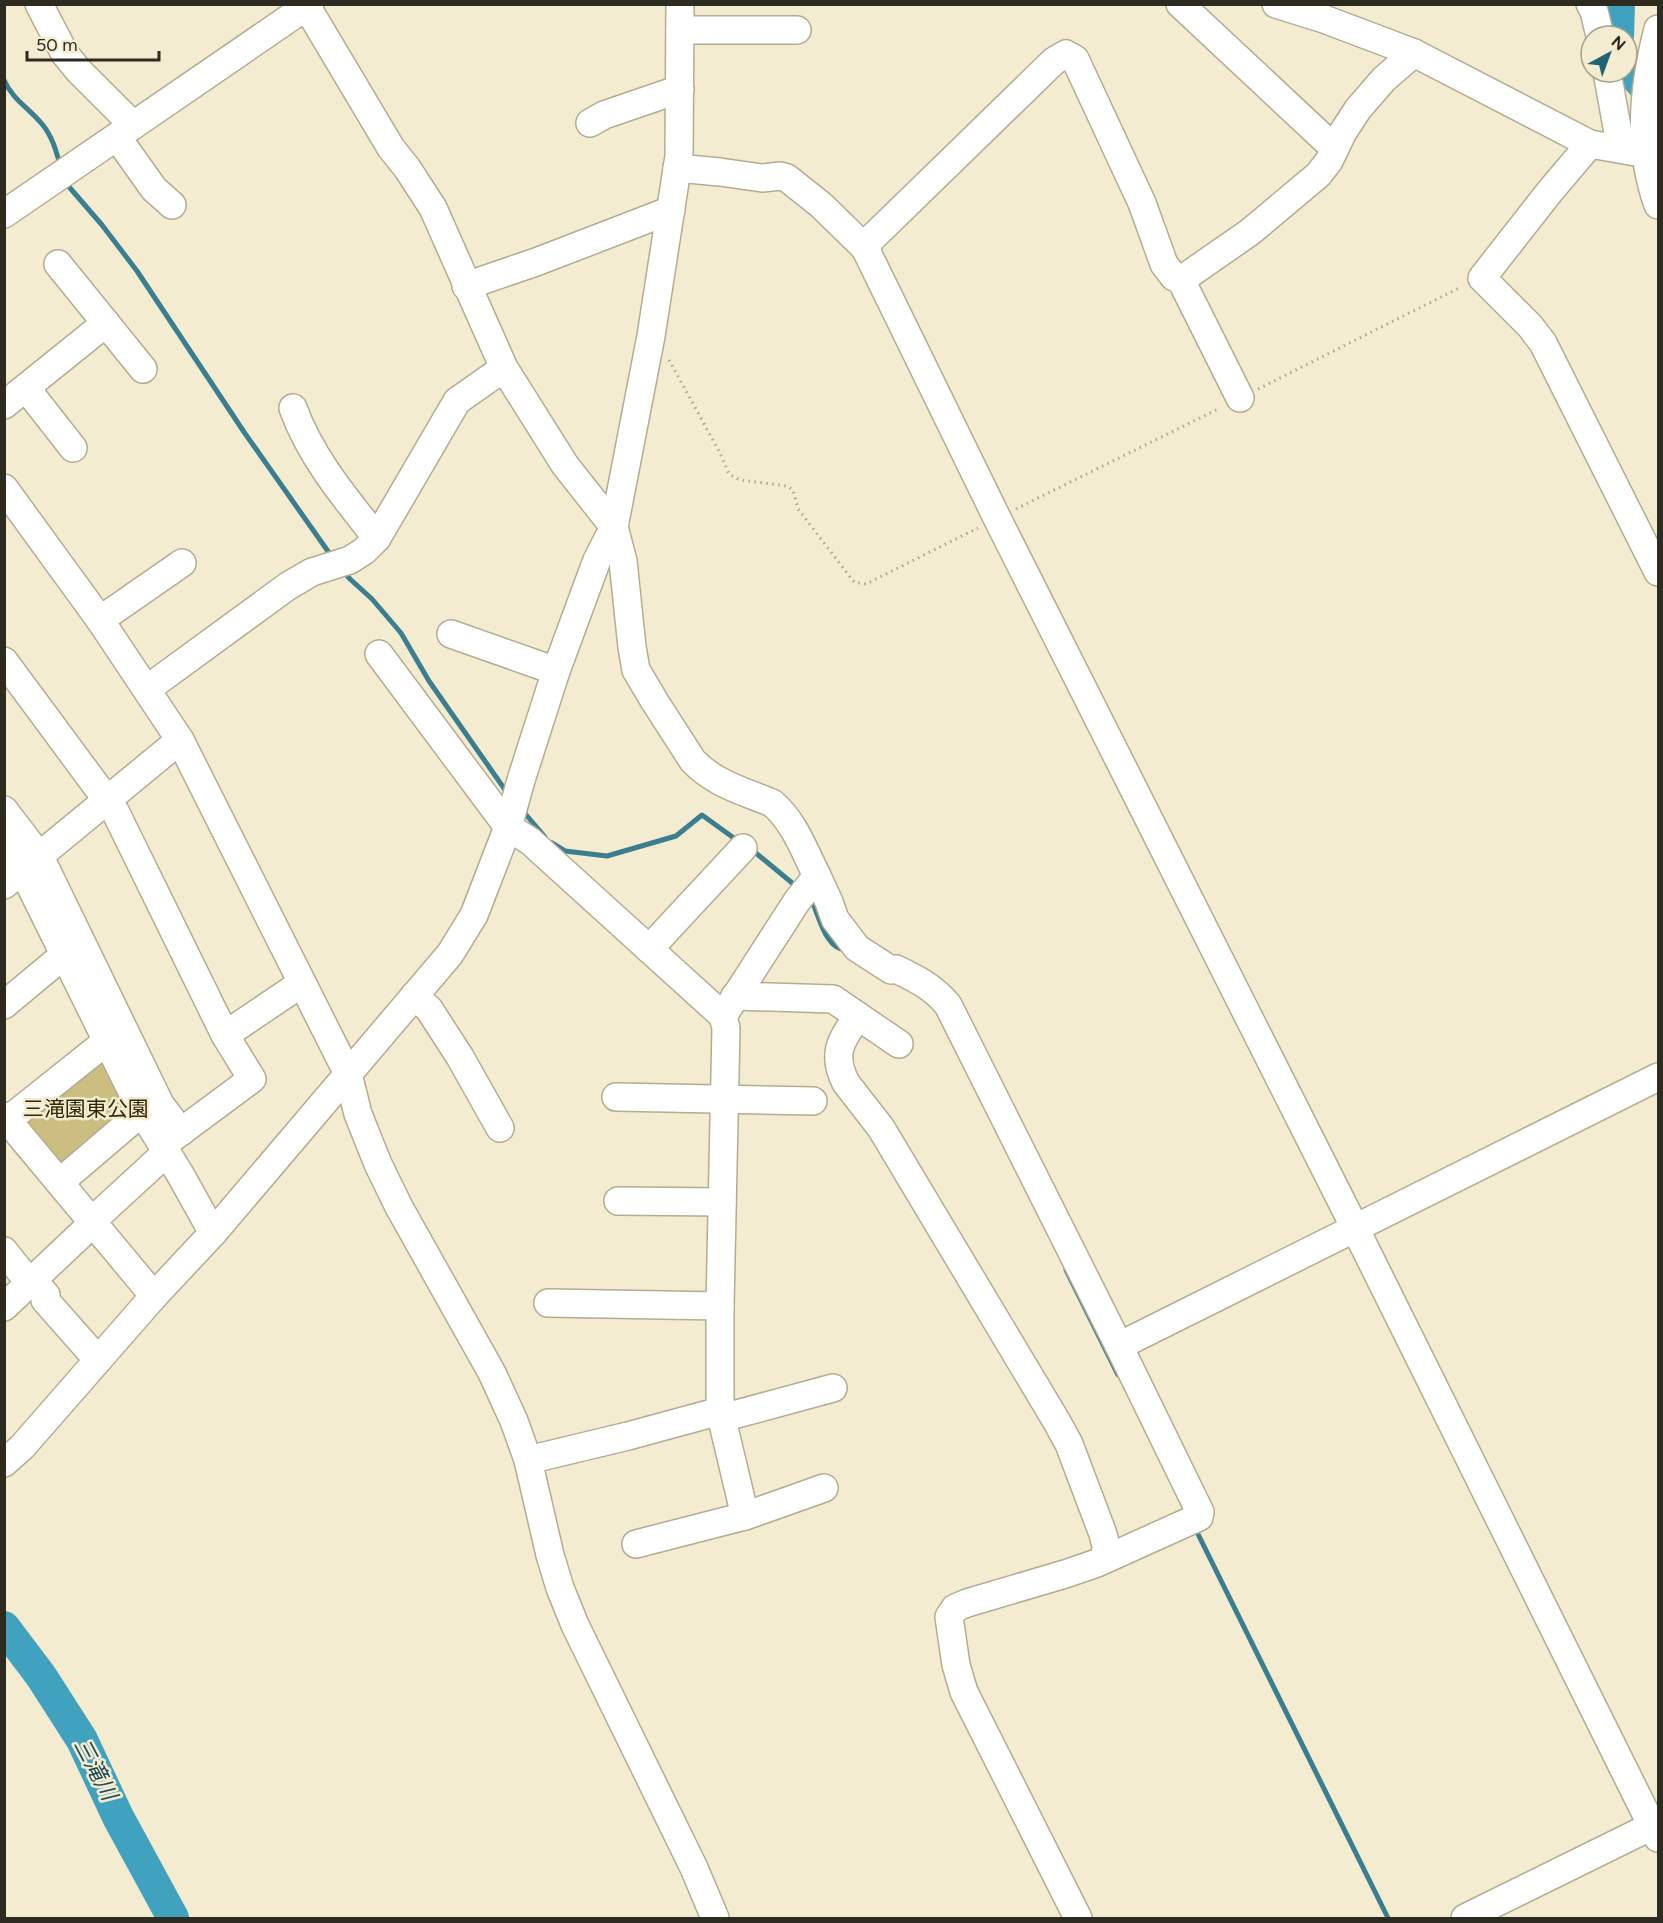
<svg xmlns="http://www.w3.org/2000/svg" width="1663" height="1923" font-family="Figtree,'Noto Sans JP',sans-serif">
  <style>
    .green { fill: #ccbd80 }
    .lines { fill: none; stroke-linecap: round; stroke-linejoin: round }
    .stream { stroke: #3b7e90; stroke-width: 5 }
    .river { stroke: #41a2c0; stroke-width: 32 }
    .minor-casing { stroke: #b3ac91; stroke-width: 30 }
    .path { stroke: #aba690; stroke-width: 3; stroke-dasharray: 1.5 4.5; stroke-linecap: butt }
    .minor { stroke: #fff; stroke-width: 27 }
    .labels { text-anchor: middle; stroke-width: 5; stroke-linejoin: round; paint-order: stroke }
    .park-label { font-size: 21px; fill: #322a07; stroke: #f3ecd0 }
    .water-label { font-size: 22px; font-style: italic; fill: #1f4956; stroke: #f3ecd0 }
  </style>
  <rect width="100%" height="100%" fill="#f3ecd0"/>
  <!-- green -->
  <path class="green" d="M102 1052 133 1107 66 1171 22 1126Z"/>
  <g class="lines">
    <!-- stream -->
    <g class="stream">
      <path d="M4 80C12 99 30 109 42 124 52 136 56 150 60 165"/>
      <path d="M64 181 102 225 137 271 244 432 332 557"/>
      <path d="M343 571 350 579 372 599 401 633 429 681 508 794"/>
      <path d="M522 810 545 837"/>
      <path d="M552 843 565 851 607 856 676 836 702 815 738 841"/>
      <path d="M751 849 797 887"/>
      <path d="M811 899C819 915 825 949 846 950"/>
      <path d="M1066 1270 1118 1375"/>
      <path d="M1195 1528 1388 1918"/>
    </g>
    <!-- river -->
    <g class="river">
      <path d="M1618 36 1619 4"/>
      <path d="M1627 67 1658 102"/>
      <path d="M4 1627 41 1676 82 1740 118 1817 173 1918"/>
    </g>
    <defs>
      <g id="minor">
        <path d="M39 4 65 54 79 71 133 125"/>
        <path d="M1180 4 1334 148"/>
        <path d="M1276 4 1324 19 1414 53 1590 144 1647 154"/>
        <path d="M1590 4 1594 11 1600 36"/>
        <path d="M307 7 391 148 407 168 433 208 504 368 565 465 614 527 623 561 632 647 636 670 655 702 693 761C715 784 743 791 772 803 794 821 805 852 817 876"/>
        <path d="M1658 29C1643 87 1637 147 1658 205"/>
        <path d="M680 30H797"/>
        <path d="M1607 72 1621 149"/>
        <path d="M590 123 604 115 680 89"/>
        <path d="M117 137 154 189 172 205"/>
        <path d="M1590 144 1551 190 1482 278 1530 326 1543 343 1658 572"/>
        <path d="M677 168 720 172 762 178 780 176 787 178 821 205 865 248 997 518 1355 1228 1658 1838"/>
        <path d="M4 214 310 4"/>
        <path d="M865 248 872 238 1054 61 1066 54 1075 59 1142 203 1164 264 1174 277 1181 280 1240 398"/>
        <path d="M58 264 143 369"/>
        <path d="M1181 280 1250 232 1318 175 1329 161 1343 132 1358 109 1384 79 1414 53"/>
        <path d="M466 286 536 262 671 210"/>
        <path d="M26 388 73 448"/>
        <path d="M4 405 106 323"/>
        <path d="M293 408C310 456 345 498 377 538L457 401 504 368"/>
        <path d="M4 488 100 620 180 740 348 1074 358 1114 378 1164 399 1207 492 1373 514 1421 528 1460 550 1555 560 1588 575 1625 694 1868 715 1918"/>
        <path d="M100 620 182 563"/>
        <path d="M451 634 556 671"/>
        <path d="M379 654 508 827 530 841 723 1016 726 1028 720 1306V1411L628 1436 528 1460"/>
        <path d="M4 661 115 811 225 1035 252 1079 163 1145"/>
        <path d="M147 689 288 586 312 572 350 560 364 551 377 538"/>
        <path d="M4 810 40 857 160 1104 181 1132"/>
        <path d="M4 847 30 885 142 1112 180 1174 213 1233"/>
        <path d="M4 885 180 740"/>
        <path d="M649 949 743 848"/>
        <path d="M414 996 429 1009 460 1057 500 1128"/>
        <path d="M735 996 833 999 899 1044"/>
        <path d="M4 1005 64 955"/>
        <path d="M723 1016 797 901 817 876 829 902 835 919 857 948 891 970 896 969C917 979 933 987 948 1005L1119 1346 1200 1512 1199 1517 1097 1563 1065 1574 967 1603 955 1608 949 1617 956 1665 964 1692 1078 1918"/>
        <path d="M858 1016C841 1040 831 1054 846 1083L881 1128 1057 1422 1069 1444 1103 1534 1106 1546 1105 1559"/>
        <path d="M225 1035 302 983"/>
        <path d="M616 1097 813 1101"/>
        <path d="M4 1116 154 1296"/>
        <path d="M8 1120 107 1041"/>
        <path d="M60 1182 142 1112"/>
        <path d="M618 1201 722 1202"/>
        <path d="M92 1221 167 1152"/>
        <path d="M4 1251 20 1271"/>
        <path d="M33 1280 46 1295 45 1300 98 1360"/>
        <path d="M548 1303 720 1306"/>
        <path d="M4 1307 93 1223"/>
        <path d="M1119 1346 1658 1077"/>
        <path d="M720 1411 745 1516 824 1488"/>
        <path d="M722 1418 833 1388"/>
        <path d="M4 1463 22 1447 154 1296 213 1233 450 954 474 915 508 827 521 780 556 671 597 560 614 527 651 336 679 156 680 4"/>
        <path d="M636 1544 745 1516"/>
        <path d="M1465 1918 1658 1823"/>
      </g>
    </defs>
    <!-- minor casing -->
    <use href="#minor" class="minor-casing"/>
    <!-- path -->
    <g class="path">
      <path d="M669 360 719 451 729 474 740 480 787 486 793 490 798 509 854 582 866 584 978 528"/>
      <path d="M1258 389 1461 287"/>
      <path d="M1016 509 1220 408"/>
    </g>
    <!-- minor -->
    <use href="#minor" class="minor"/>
  </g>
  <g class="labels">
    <!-- park labels -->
    <g class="park-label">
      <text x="86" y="1116">三滝園東公園</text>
    </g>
    <!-- water labels -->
    <g class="water-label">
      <text transform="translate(96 1769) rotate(62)" y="8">三滝川</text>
    </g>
  </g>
  <!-- border -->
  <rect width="1663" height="1923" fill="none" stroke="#2d2a20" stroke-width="12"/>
  <!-- north arrow -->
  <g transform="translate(1609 54) rotate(41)"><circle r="28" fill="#f3ecd0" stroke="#a49e8a" stroke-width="1.5"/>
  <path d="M0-4.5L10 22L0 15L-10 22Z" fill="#206276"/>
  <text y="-9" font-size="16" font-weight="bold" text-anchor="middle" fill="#2d2a20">N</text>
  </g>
  <!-- scale -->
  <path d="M27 51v9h132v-9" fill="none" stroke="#2d2a20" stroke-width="3"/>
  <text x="36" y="51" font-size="18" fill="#2d2a20" stroke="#f3ecd0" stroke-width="4.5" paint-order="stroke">50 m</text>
</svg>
